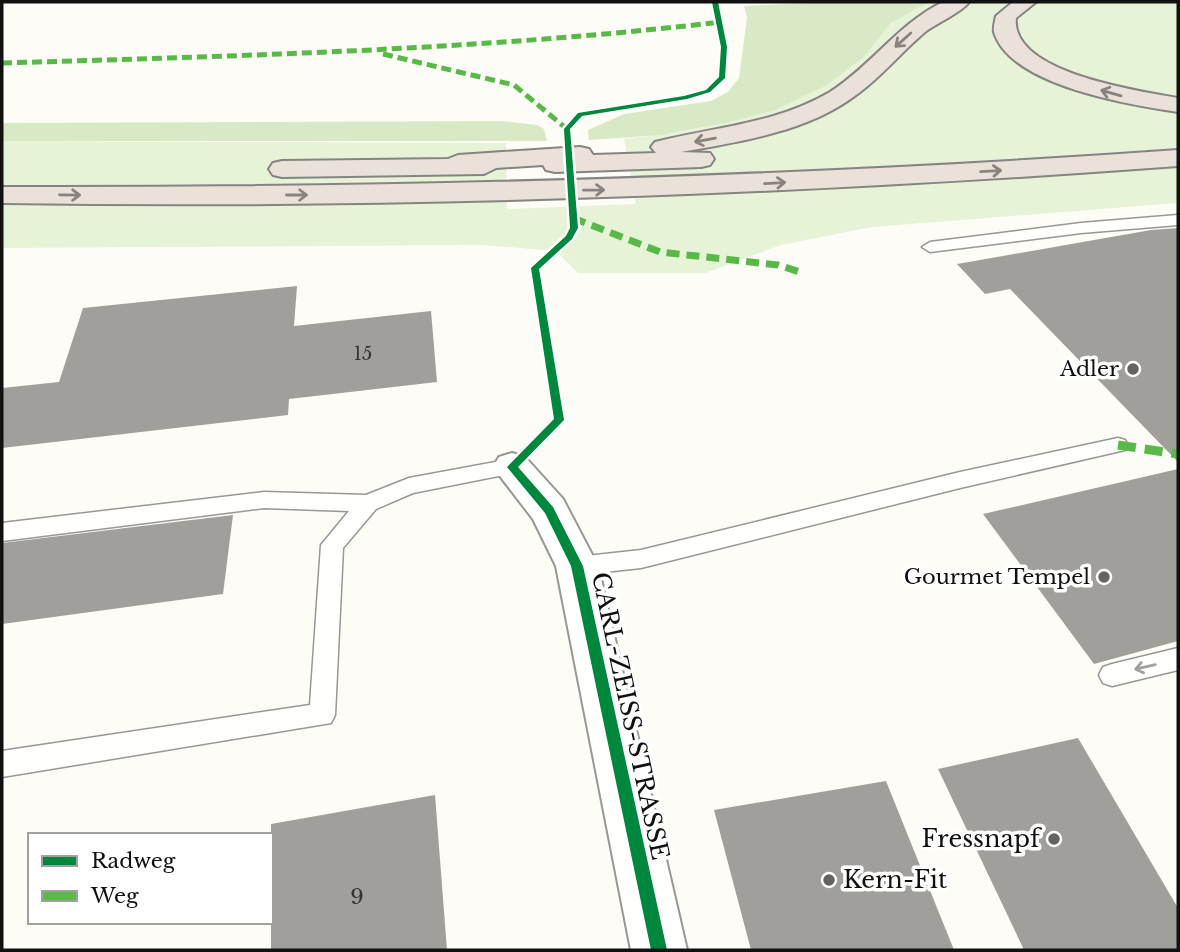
<svg xmlns="http://www.w3.org/2000/svg" width="1180" height="952" font-family="'Libre Baskerville',serif">
  <style>
    .green { fill: #e7f3d7 }
    .forest { fill: #d8eac5 }
    .building { fill: #a19f9c }
    .lines { fill: none; stroke-linecap: round; stroke-linejoin: round }
    .lane-casing { stroke: #979795; stroke-width: 3 }
    .street-casing { stroke: #979795; stroke-width: 4 }
    .highway-casing { stroke: #858482; stroke-width: 4 }
    .lane { fill: #fffffe; fill-rule: evenodd }
    .street { fill: #fffffe; fill-rule: evenodd }
    .highway { fill: #eae1d8; fill-rule: evenodd }
    .quiet-far2 { stroke: #58b947; stroke-width: 5; stroke-dasharray: 10 5; stroke-linecap: butt }
    .quiet-far1 { stroke: #58b947; stroke-width: 7; stroke-dasharray: 13 7; stroke-linecap: butt }
    .quiet { stroke: #58b947; stroke-width: 9; stroke-dasharray: 18 9; stroke-linecap: butt }
    .cycleway-casing { stroke: #fff; stroke-width: 5 }
    .cycleway { fill: #00873e; fill-rule: evenodd }
    .oneway { stroke: #88837e }
    .oneway2 { stroke: #a0a09f }
    .poi-dot { fill: #646362; stroke: #fff; stroke-width: 2.5 }
    .labels { text-anchor: middle; stroke-width: 7; stroke-linejoin: round; paint-order: stroke }
    .number-label { font-size: 18px; fill: #353434 }
    .poi-label { font-size: 21px; fill: #111; stroke: #fff; text-anchor: end }
    .near-number-label { font-size: 21px; fill: #353434 }
    .near-street-label { font-size: 24px; fill: #111; stroke: #fff }
    .near-poi-label { font-size: 24px; fill: #111; stroke: #fff; text-anchor: end }
  </style>
  <rect width="100%" height="100%" fill="#fdfcf7"/>
  <!-- green -->
  <path class="green" d="M928 2H1178V203L872 227 781 245 706 273H578L556 251 482 245 2 248V141L506 143 507 209 636 204 624 139C710 130 784 116 855 64 870 53 877 36 891 24 900 15 916 7 928 2Z"/>
  <!-- forest -->
  <g class="forest">
    <path d="M828 2H928L891 23 863 58 825 86 775 110 726 123 661 135 589 140 588 130 624 114 711 101 728 92 739 78 747 18 744 6Z"/>
    <path d="M502 121 537 125 544 129 547 141H2V123Z"/>
  </g>
  <!-- building -->
  <g class="building">
    <path d="M1178 228V462L1010 289 985 294 957 264 1151 230Z"/>
    <path d="M297 286 294 326 431 311 437 382 289 399 288 415 2 448V388L59 382 83 308Z"/>
    <path d="M1178 469V641L1094 664 983 514Z"/>
    <path d="M233 515 223 594 2 624V543Z"/>
    <path d="M1078 738 1178 908V950H1024L938 769Z"/>
    <path d="M886 781 954 950H751L714 810Z"/>
    <path d="M435 795 447 950H271V824Z"/>
  </g>
  <g class="lines">
    <defs>
      <g id="lane">
        <path d="M1178 215V225L1081 233 930 252 922 247 930 242 1081 223Z"/>
        <path d="M1118 438 1125 440 1128 445 1125 450 960 488 641 568 577 575 569 573 566 566 569 559 577 557 641 550 960 472Z"/>
        <path d="M512 459 519 462 522 467 519 472 413 493 376 509 343 548 335 715 331 723 2 777V751L310 705 321 545 349 511 264 508 2 541V523L264 492 366 495 409 478Z"/>
        <path d="M1178 648V670L1112 686 1103 683 1099 675 1103 667 1112 664Z"/>
      </g>
      <path id="street" d="M512 453 525 457 563 499 598 566 687 950H631L556 566 533 519 493 467 499 457Z"/>
      <g id="highway">
        <path d="M943 2H969C962 12 937 23 925 32 899 54 878 81 849 100 801 133 737 142 681 152L710 153 714 159 710 165 701 167 555 172 546 170 543 165 496 168 484 174 282 177 273 175 269 169 273 163 282 161 448 159 458 155 580 147 589 149 593 155 656 153 651 147 655 142C714 127 776 124 830 92 871 66 899 23 943 2Z"/>
        <path d="M1013 2H1036L1016 18C1010 73 1139 91 1178 98V112C1131 105 1010 86 994 32 993 27 995 21 996 16Z"/>
        <path d="M1178 150V166C787 195 394 209 2 203V187C395 188 786 178 1178 150Z"/>
      </g>
    </defs>
    <!-- lane casing -->
    <use href="#lane" class="lane-casing"/>
    <!-- street casing -->
    <use href="#street" class="street-casing"/>
    <!-- highway casing -->
    <use href="#highway" class="highway-casing"/>
    <!-- lane -->
    <use href="#lane" class="lane"/>
    <!-- street -->
    <use href="#street" class="street"/>
    <!-- highway -->
    <use href="#highway" class="highway"/>
    <!-- quiet-far2 -->
    <g class="quiet-far2">
      <path d="M383 54 514 85 567 129"/>
      <path d="M2 63C242 56 482 50 721 22"/>
    </g>
    <!-- quiet-far1 -->
    <path class="quiet-far1" d="M573 218 660 252 778 265 803 273"/>
    <!-- quiet -->
    <path class="quiet" d="M1118 445 1178 454"/>
    <defs>
      <path id="cycleway" d="M712 2H718L727 47 725 78 710 92 687 99 582 116 570 129 578 228 572 239 539 269 564 420 518 467 553 507 583 566 667 950H651L571 566 545 513 507 467 554 419 531 268 566 236 570 228 564 129 578 113 684 96 706 90 719 77 721 47Z"/>
    </defs>
    <!-- cycleway casing -->
    <use href="#cycleway" class="cycleway-casing"/>
    <!-- cycleway -->
    <use href="#cycleway" class="cycleway"/>
  </g>
  <!-- one-way arrows -->
  <defs><path id="oneway-shaft" d="M-6 0H5M1.5-3L5.5 0L1.5 3" fill="none" stroke-width="1.6" stroke-linecap="round" stroke-linejoin="round" transform="scale(1.75)"/></defs>
  <g class="oneway">
    <use href="#oneway-shaft" transform="translate(903 40) rotate(138)"/>
    <use href="#oneway-shaft" transform="translate(1111 93) rotate(-164)"/>
    <use href="#oneway-shaft" transform="translate(705 140) rotate(170)"/>
    <use href="#oneway-shaft" transform="translate(991 171) rotate(-3)"/>
    <use href="#oneway-shaft" transform="translate(775 183) rotate(-3)"/>
    <use href="#oneway-shaft" transform="translate(594 190) rotate(-1)"/>
    <use href="#oneway-shaft" transform="translate(70 195) rotate(1)"/>
    <use href="#oneway-shaft" transform="translate(297 195)"/>
  </g>
  <use class="oneway2" href="#oneway-shaft" transform="translate(1145 667) rotate(167)"/>
  <!-- markers -->
  <g class="poi-dot">
    <circle cx="1133" cy="369" r="7"/>
    <circle cx="1104" cy="577" r="7"/>
    <circle cx="1054" cy="839" r="7"/>
    <circle cx="829" cy="880" r="7"/>
  </g>
  <g class="labels">
    <!-- number labels -->
    <g class="number-label">
      <text x="363" y="360">15</text>
    </g>
    <!-- poi labels -->
    <g class="poi-label">
      <text x="1119" y="376">Adler</text>
      <text x="1090" y="584">Gourmet Tempel</text>
    </g>
    <!-- near-number labels -->
    <g class="near-number-label">
      <text x="357" y="904">9</text>
    </g>
    <!-- near-street labels -->
    <g class="near-street-label">
      <text transform="translate(630 716) rotate(78)" y="8">CARL-ZEISS-STRASSE</text>
    </g>
    <!-- near-poi labels -->
    <g class="near-poi-label">
      <text x="1040" y="847">Fressnapf</text>
      <text x="843" y="888" text-anchor="start">Kern-Fit</text>
    </g>
  </g>
  <!-- border -->
  <rect width="1180" height="952" fill="none" stroke="#111111" stroke-width="7"/>
  <!-- legend -->
  <rect x="28" y="833" width="245" height="91" fill="#ffffff" stroke="#a0a0a0" stroke-width="2"/>
  <rect x="42" y="856" width="35" height="10" fill="#00873e" stroke="#a0a0a0" stroke-width="2"/>
  <text x="91" y="868" font-size="21" fill="#111111">Radweg</text>
  <rect x="42" y="891" width="35" height="10" fill="#58b947" stroke="#a0a0a0" stroke-width="2"/>
  <text x="91" y="903" font-size="21" fill="#111111">Weg</text>
</svg>
